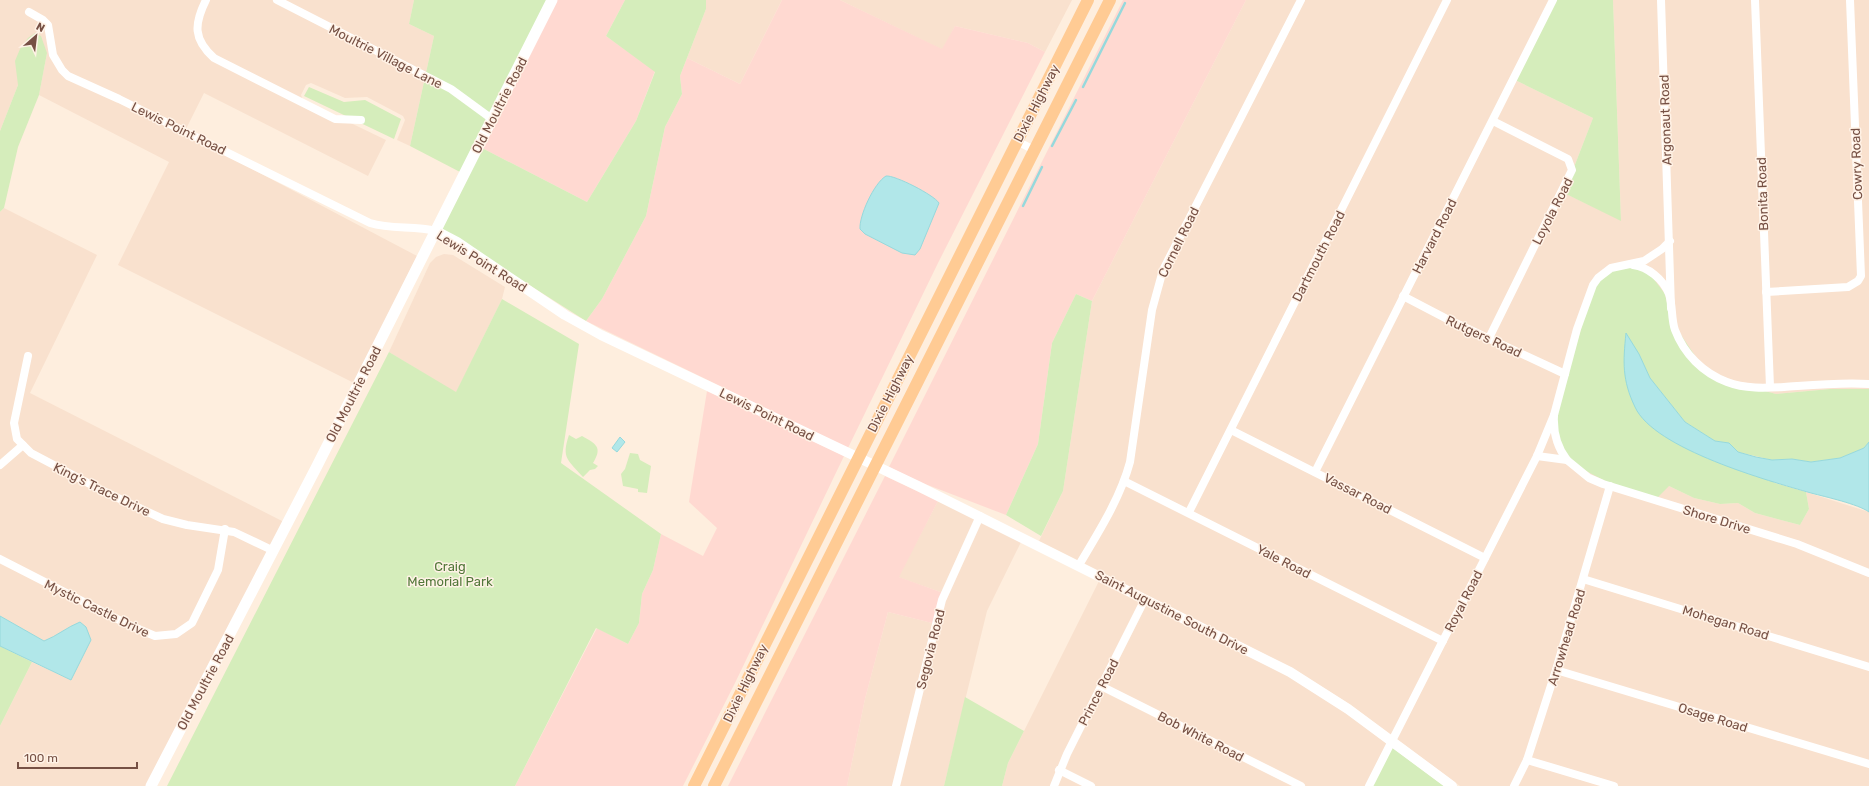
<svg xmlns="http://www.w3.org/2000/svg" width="1869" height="786" font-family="Rubik,sans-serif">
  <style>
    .residential { fill: #f9e1ce }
    .commercial { fill: #ffd9d1 }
    .green { fill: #d5edbb }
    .water { fill: #b1e7e9; stroke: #96d9dc }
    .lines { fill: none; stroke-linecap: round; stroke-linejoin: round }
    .stream { stroke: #96d9dc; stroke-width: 2.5 }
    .minor { stroke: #fff; stroke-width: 8 }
    .tertiary { stroke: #fff; stroke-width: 10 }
    .secondary { stroke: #fff; stroke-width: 11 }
    .primary { stroke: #ffcb94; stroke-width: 12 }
    .labels { text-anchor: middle; stroke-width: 3; stroke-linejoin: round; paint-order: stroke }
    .street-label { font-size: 13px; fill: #765044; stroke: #fff2e6 }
    .park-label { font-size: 13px; fill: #527739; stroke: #fff2e6 }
  </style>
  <rect width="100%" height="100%" fill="#feeede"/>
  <!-- residential -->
  <g class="residential">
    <path d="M0 0H414L409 24 434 36 410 146 397 140 405 120 403 116 367 97 345 98 311 83 306 85 301 95 303 100 386 140 368 176 204 93 184 133 417 256 354 383 118 265 169 162 39 95 47 53 18 85 0 131Z"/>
    <path d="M706 0H782L740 84 687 58 706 9Z"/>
    <path d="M840 0H1072L1045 52 1028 43 955 26 943 50Z"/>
    <path d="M1246 0H1554L1515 80 1593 118 1564 193 1621 220 1613 0H1869V389H1830L1776 394 1707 375 1671 320 1669 486 1694 498 1720 504 1738 503 1755 513 1800 525 1809 509 1806 492 1869 512V786H1460L1351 705 1292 668 1039 541 1063 491 1092 301Z"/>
    <path d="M4 208 97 255 30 393 284 522 146 786H0V726L32 662 71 680 70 627 54 638 44 641 0 616V212Z"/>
    <path d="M444 254 453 255 505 287 502 299 456 393 389 352 430 263 436 257Z"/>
    <path d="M938 501 1021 542 987 611 944 786H847L865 699 888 612 936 624 946 594 898 577Z"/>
    <path d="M1099 581 1288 676 1346 713 1390 746 1371 786H1002L1008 763Z"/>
  </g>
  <!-- commercial -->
  <g class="commercial">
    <path d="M556 0H625L606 36 655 71 636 121 587 202 482 148Z"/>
    <path d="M782 0H840L942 49 955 26 1028 43 1045 52 938 263 848 448 586 321 602 299 646 216 665 127 682 94 680 76 687 58 740 84Z"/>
    <path d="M1123 0H1246L1092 301 1076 294 1052 343 1038 444 1006 515 920 482 889 467Z"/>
    <path d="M707 391 844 456 735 683 683 786H515L597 628 628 644 639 623 642 594 653 570 661 534 703 556 717 528 689 502Z"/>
    <path d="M885 476 938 501 899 577 946 594 936 624 888 612 865 699 847 786H728Z"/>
  </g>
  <!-- green -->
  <g class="green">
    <path d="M414 0H547L460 172 410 146 434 36 409 24Z"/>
    <path d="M625 0H706V9L680 76 682 94 665 127 646 216 602 299 586 321 441 229 482 148 587 202 636 121 655 72 606 36Z"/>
    <path d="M1554 0H1613L1621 221 1564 193 1593 118 1515 80Z"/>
    <path d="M35 33 41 36 47 53 39 95 18 147 4 208 0 212V131L18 85 15 61 20 49 28 38Z"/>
    <path d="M309 87 344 102 365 100 401 119 394 139 304 96Z"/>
    <path d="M1616 267H1634L1650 274 1665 294 1671 320 1708 375 1776 394 1830 389H1869V442L1864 448 1840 458 1811 462 1792 459 1772 460 1738 452 1729 443 1715 441 1685 422 1650 378 1639 354 1629 392 1775 483 1806 492 1809 509 1800 525 1755 513 1738 503 1720 504 1694 498 1669 486 1655 500 1626 492 1569 462 1552 428 1595 281Z"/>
    <path d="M1076 294 1092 301 1063 491 1041 536 1006 515 1038 444 1052 343Z"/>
    <path d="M502 299 579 344 561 463 661 534 653 570 642 594 639 623 628 644 596 628 515 786H167L389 352 456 392Z"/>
    <path d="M569 435 576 439 582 436C596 444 603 447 593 463L598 466 595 469 590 470 583 477C568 460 561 458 569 435Z"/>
    <path d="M630 453 638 454 640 460 651 466 647 493 638 492V489L623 486 621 474 625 469Z"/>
    <path d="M0 646 32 662 0 726Z"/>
    <path d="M965 697 1024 731 1008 763 1002 786H944Z"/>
    <path d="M1390 746 1444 786H1371Z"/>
  </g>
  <!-- water -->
  <g class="water">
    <path d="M886 176C895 175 934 195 939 203L920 249 915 255 902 253 865 234 860 229C859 216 874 183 886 176Z"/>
    <path d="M1626 333 1639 354 1650 378 1685 422 1715 441 1729 443 1738 452 1756 457 1772 460 1792 459 1811 462 1840 458 1864 448 1869 442V512C1858 504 1826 497 1811 493 1769 481 1654 449 1635 407 1622 380 1623 362 1626 333Z"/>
    <path d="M620 437 625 442 617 452 612 448Z"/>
    <path d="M0 616 44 641C57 636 67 627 80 622L86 627 91 640 71 680 0 646Z"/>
  </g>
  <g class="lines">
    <!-- stream -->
    <g class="stream">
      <path d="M1083 87 1125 3"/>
      <path d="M1052 146 1076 100"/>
      <path d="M1023 206 1042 167"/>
    </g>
    <!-- minor -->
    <g class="minor">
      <path d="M206 0C194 24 193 39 214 58L335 119 361 120"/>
      <path d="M277 0 451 89 492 119"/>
      <path d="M1661 0 1671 308"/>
      <path d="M1755 0 1770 387"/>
      <path d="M29 12 43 20 48 25 53 55 62 70 68 76 119 99 370 223C392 230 414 225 436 231"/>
      <path d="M1017 141 1034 150"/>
      <path d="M1633 265C1648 267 1663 279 1669 294 1673 306 1671 319 1675 330 1684 354 1703 373 1727 382 1745 389 1765 388 1784 387 1812 385 1841 382 1869 384"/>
      <path d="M1766 292 1848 287 1858 281 1861 276 1850 0"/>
      <path d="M1403 296 1447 319 1565 374"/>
      <path d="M1489 338 1572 170 1568 159 1493 121"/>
      <path d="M28 356 14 423 17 439 31 453 105 492 163 519 187 525 234 532 274 551"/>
      <path d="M1231 430 1485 558"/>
      <path d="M1537 456 1567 460 1589 478 1603 484 1797 544 1869 573"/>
      <path d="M1567 460C1556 446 1553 432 1554 415L1577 329 1593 285 1598 278 1611 268 1644 261 1662 249 1670 241"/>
      <path d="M0 465 23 445"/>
      <path d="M1315 472 1553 0"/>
      <path d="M1124 481 1443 641"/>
      <path d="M1189 512 1447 0"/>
      <path d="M0 559 129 625 155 636 176 634 192 623 218 570 225 529"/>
      <path d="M1079 565C1098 533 1120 499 1130 462L1152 310 1163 270 1301 0"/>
      <path d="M1583 579 1869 667"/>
      <path d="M1556 670 1869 764"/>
      <path d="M1101 686 1301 786"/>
      <path d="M1527 760 1614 786"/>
      <path d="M1059 770 1091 786"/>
      <path d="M896 786 942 600 980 516"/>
      <path d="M1054 786 1067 754 1145 599"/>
      <path d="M1369 786 1537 456 1554 415"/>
      <path d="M1514 786 1527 760 1556 670 1610 486"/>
    </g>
    <!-- tertiary -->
    <path class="tertiary" d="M436 231 457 242 565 315 601 335 918 486 1290 672 1348 709 1452 786"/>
    <!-- secondary -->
    <path class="secondary" d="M151 786 317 466 552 0"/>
    <!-- primary -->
    <g class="primary">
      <path d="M694 786 1088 0"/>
      <path d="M714 786 1110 0"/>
    </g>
  </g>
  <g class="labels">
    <!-- street labels -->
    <g class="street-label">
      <text transform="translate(386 56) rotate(27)" y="5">Moultrie Village Lane</text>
      <text transform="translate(1036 103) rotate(-63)" y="5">Dixie Highway</text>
      <text transform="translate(499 105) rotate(-63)" y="5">Old Moultrie Road</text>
      <text transform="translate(1665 120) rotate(-92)" y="5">Argonaut Road</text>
      <text transform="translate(179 128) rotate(26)" y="5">Lewis Point Road</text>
      <text transform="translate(1856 164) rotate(-92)" y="5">Cowry Road</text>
      <text transform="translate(1762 194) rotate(-92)" y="5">Bonita Road</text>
      <text transform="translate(1552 211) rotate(-63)" y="5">Loyola Road</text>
      <text transform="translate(1434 236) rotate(-63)" y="5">Harvard Road</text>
      <text transform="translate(1178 242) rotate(-64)" y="5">Cornell Road</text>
      <text transform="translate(1318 256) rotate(-63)" y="5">Dartmouth Road</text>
      <text transform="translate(482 261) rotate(32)" y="5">Lewis Point Road</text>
      <text transform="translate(1484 336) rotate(25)" y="5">Rutgers Road</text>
      <text transform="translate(890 393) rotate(-63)" y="5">Dixie Highway</text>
      <text transform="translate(353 394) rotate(-63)" y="5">Old Moultrie Road</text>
      <text transform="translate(767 414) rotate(26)" y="5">Lewis Point Road</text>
      <text transform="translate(102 489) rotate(26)" y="5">King's Trace Drive</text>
      <text transform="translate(1358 493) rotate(27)" y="5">Vassar Road</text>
      <text transform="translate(1717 519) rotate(17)" y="5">Shore Drive</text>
      <text transform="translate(1284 561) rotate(27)" y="5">Yale Road</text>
      <text transform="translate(1463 601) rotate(-63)" y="5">Royal Road</text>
      <text transform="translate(97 608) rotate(26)" y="5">Mystic Castle Drive</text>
      <text transform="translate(1172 612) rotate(27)" y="5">Saint Augustine South Drive</text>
      <text transform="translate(1726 622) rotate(17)" y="5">Mohegan Road</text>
      <text transform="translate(1566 637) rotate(-73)" y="5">Arrowhead Road</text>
      <text transform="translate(930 649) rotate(-76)" y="5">Segovia Road</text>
      <text transform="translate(205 682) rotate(-62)" y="5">Old Moultrie Road</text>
      <text transform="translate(745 683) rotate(-64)" y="5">Dixie Highway</text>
      <text transform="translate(1098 692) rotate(-63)" y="5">Prince Road</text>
      <text transform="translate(1713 717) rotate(17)" y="5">Osage Road</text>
      <text transform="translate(1201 736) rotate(27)" y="5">Bob White Road</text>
    </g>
    <!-- park labels -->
    <g class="park-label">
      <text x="450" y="571">Craig<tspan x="450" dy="15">Memorial Park</tspan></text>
    </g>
  </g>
  <!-- north arrow -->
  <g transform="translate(36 36) rotate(28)" stroke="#fff2e6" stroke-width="3" paint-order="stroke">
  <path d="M0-3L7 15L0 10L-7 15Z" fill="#765044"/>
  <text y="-6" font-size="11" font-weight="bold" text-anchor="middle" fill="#765044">N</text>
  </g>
  <!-- scale -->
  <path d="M18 762v6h119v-6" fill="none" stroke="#765044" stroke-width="2"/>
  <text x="24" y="762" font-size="12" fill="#765044" stroke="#fff2e6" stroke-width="3" paint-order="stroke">100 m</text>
</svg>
